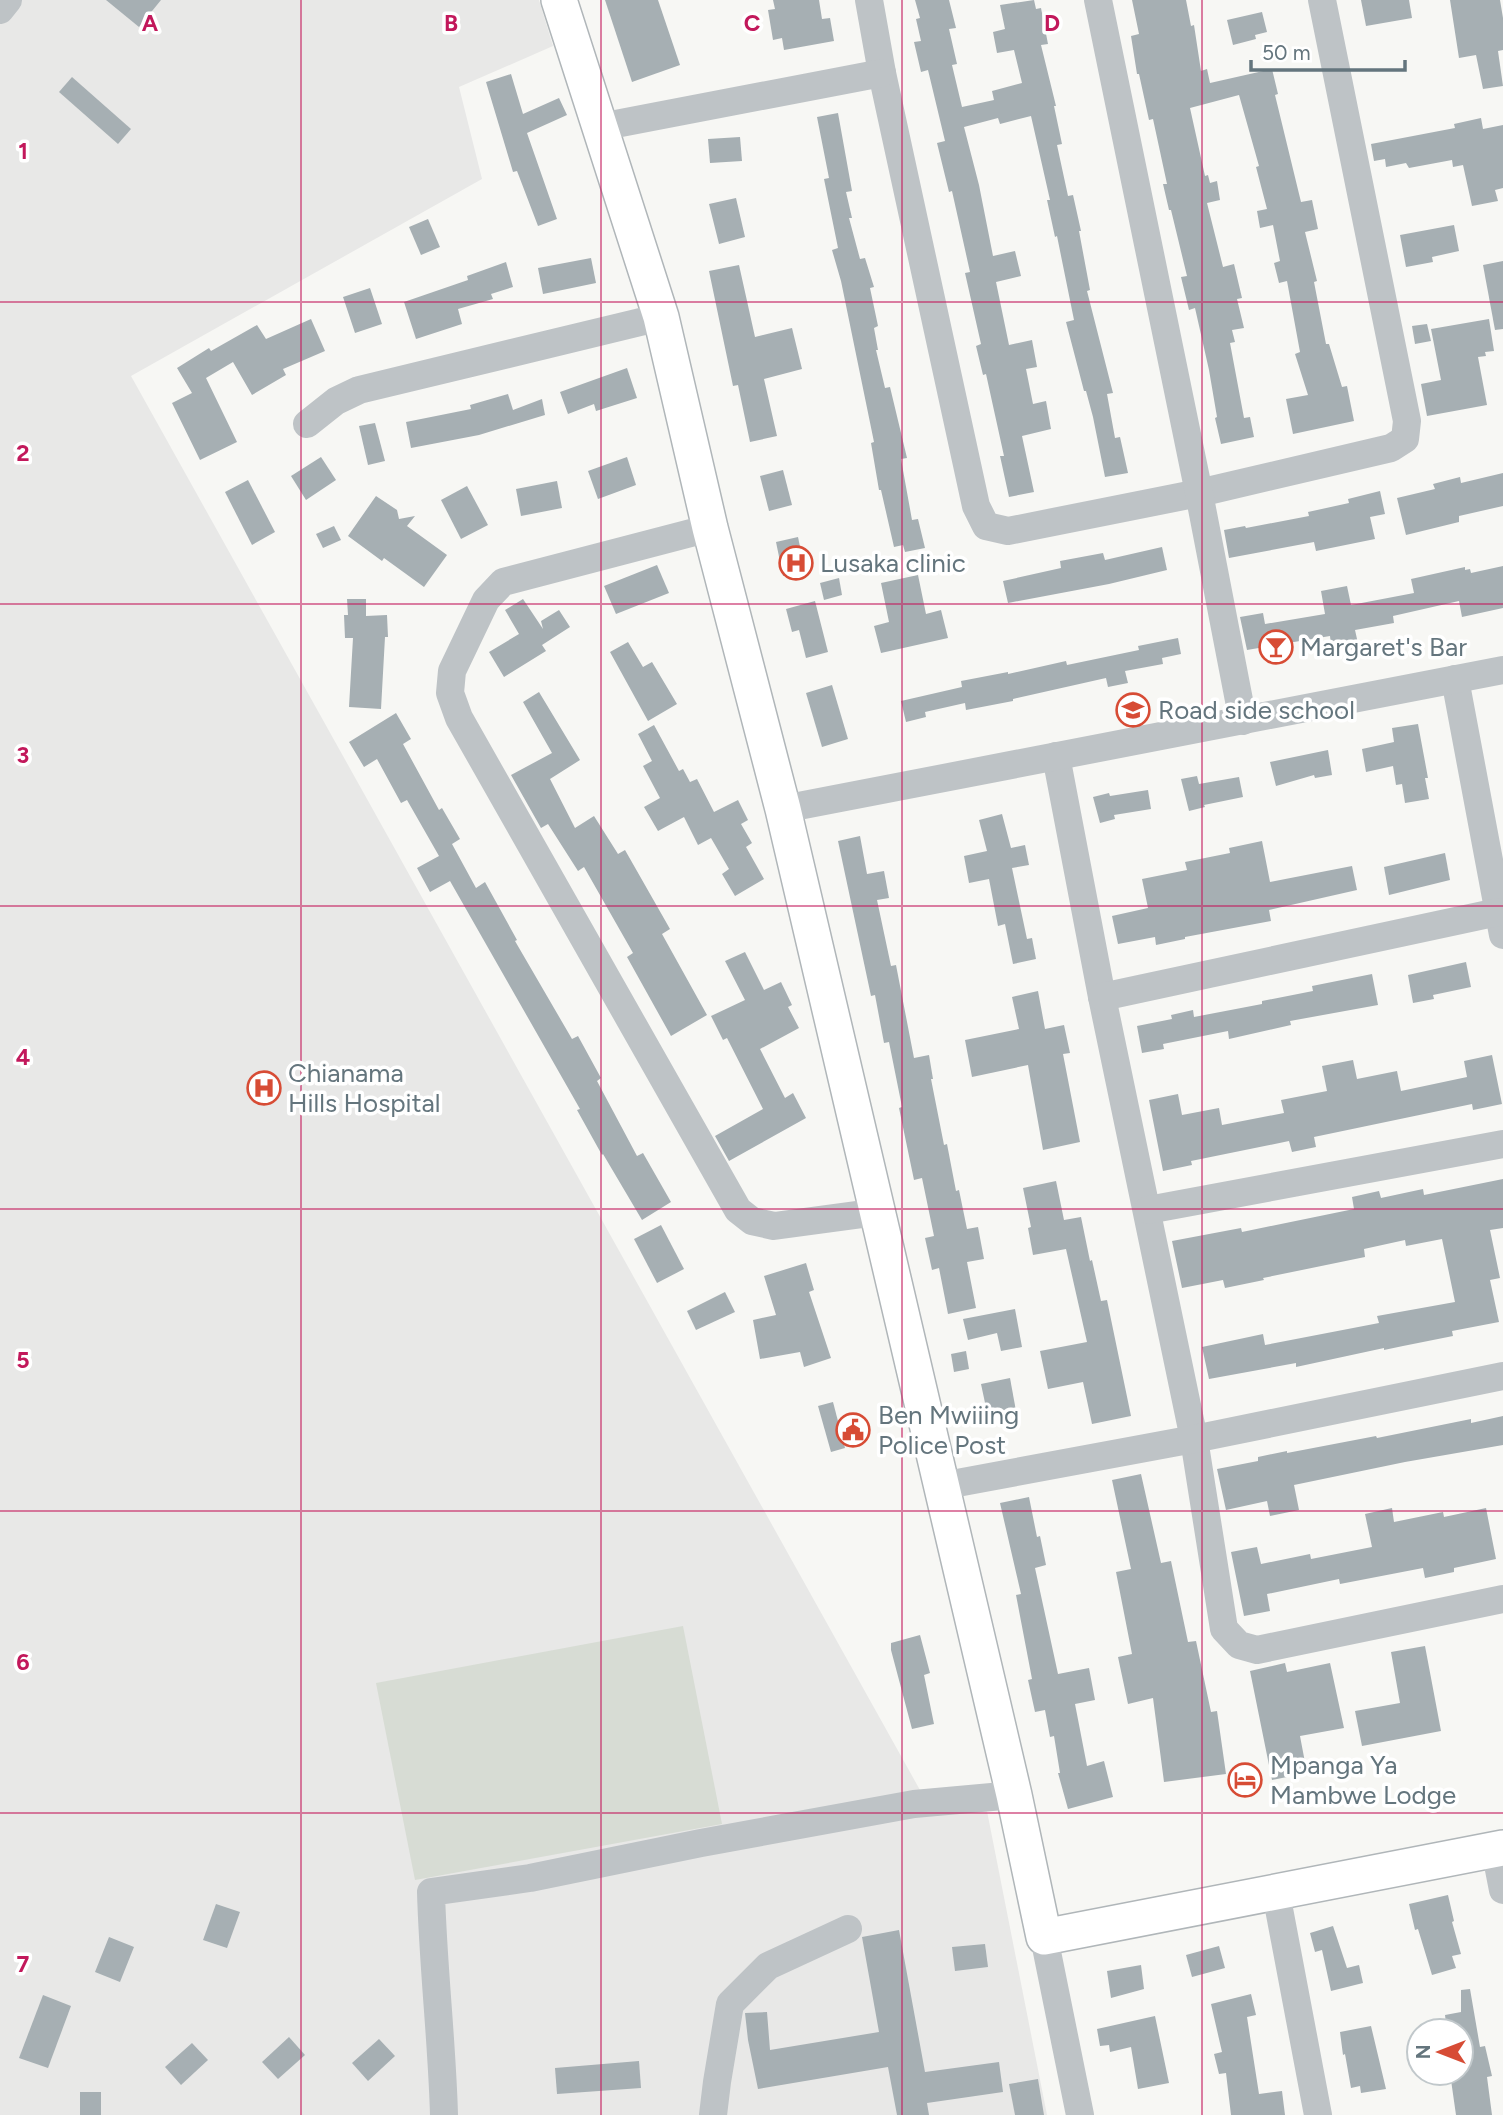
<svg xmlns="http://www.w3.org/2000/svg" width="1503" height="2115" font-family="Figtree,sans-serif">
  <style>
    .built { fill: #e8e8e7 }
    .green { fill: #d7dcd4 }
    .building { fill: #a6afb3 }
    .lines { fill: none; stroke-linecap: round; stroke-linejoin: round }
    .major-casing { stroke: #b0b6b9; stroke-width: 38 }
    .minor { stroke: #bec3c6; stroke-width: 28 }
    .major { stroke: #fff; stroke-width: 35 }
    .grid { fill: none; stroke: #c2185b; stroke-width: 2; stroke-opacity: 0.55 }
    .labels { text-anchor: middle; stroke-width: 7; stroke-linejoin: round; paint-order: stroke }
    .poi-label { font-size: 26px; fill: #64757d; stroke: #fff; text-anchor: start }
    .grid-label { font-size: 23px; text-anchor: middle; font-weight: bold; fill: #c2185b; stroke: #fff; stroke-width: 7; stroke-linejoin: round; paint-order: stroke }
  </style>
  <rect width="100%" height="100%" fill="#f7f7f4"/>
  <!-- built -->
  <path class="built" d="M0 0H539L553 46 459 87 482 179 131 376 925 1799 985 1801 1047 2115H0Z"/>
  <!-- green -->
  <path class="green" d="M683 1626 722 1824 415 1880 376 1683Z"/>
  <!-- building -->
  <g class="building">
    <path d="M106 0H161L139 27Z"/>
    <path d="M605 0H658L680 65 632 82Z"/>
    <path d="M773 0H819L822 19 830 18 834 41 784 50 782 38 773 40 768 10 775 9Z"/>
    <path d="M915 0H949L956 28 949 29 957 64 952 65 962 107 994 100 992 91 1022 83 1014 50 997 53 993 32 1005 29 1000 5 1034 0 1036 9 1041 8 1048 44 1041 45 1056 106H1054L1062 144 1057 145 1068 196 1073 195 1081 231H1079L1090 290 1087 291 1113 393 1107 394 1115 438 1120 437 1128 473 1105 477 1093 417 1086 391H1084L1066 322 1074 320 1057 236 1055 237 1047 200H1050L1031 116 1000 124 998 118 964 127 979 185 993 256 1015 251 1021 276 996 282 1009 345 1032 340 1037 367 1026 369 1033 404 1046 401 1051 429 1022 436 1034 492 1009 497 1000 456H1004L986 374 983 375 976 346 981 344 965 273 970 272 952 191 949 192 937 143 945 141 928 70 921 72 914 42 921 41 916 19 920 18Z"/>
    <path d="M1132 0H1186L1191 26 1194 25 1201 71 1207 69 1210 83 1272 69 1278 94 1275 95 1301 202 1312 200 1318 229 1305 232 1317 281 1314 282 1326 344H1329L1342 387 1347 386 1354 421 1293 434 1286 399 1308 395 1295 354 1300 352 1287 281 1279 283 1274 263 1280 261 1273 225 1260 228 1257 211 1267 209 1256 167 1259 166 1239 95 1190 108 1205 176 1208 175 1210 183 1217 181 1220 200 1207 203 1223 267 1234 264 1242 298 1237 299 1244 328 1232 330 1235 342 1230 343 1244 418 1250 417 1254 437 1221 444 1215 418 1217 417 1209 370 1195 308 1189 310 1181 277 1187 276 1171 210H1169L1163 184H1167L1153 119 1149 120 1139 74H1137L1131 36 1139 34Z"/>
    <path d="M1361 0H1409L1412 18 1366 26Z"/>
    <path d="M1450 0H1500L1503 18V50L1498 51 1503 86 1483 89 1476 55 1459 58Z"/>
    <path d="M1262 12 1267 32 1255 35 1256 39 1233 45 1227 20Z"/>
    <path d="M511 74 523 114 559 98 567 115 527 133 557 219 538 226 517 171 513 172 486 82Z"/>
    <path d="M72 77 131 129 118 144 59 92Z"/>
    <path d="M838 113 852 191 846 192 852 218H849L860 259 865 258 874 287 870 288 878 326 874 328 878 350H876L885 388 890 387 907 458 901 459 912 520 918 519 925 548 905 552 903 545 894 547 881 490H879L871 443 874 442 841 281 832 250 838 248 824 179 829 178 817 117Z"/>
    <path d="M1481 118 1483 129 1503 125V188L1495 190 1498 201 1472 206 1463 165 1453 167 1452 160 1409 168 1406 163 1386 167 1385 159 1374 161 1371 144 1455 128 1454 124Z"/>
    <path d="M740 137 742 161 710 163 708 139Z"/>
    <path d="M736 198 745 237 719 244 709 204Z"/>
    <path d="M428 219 440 247 421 255 409 227Z"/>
    <path d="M1454 225 1459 251 1432 257 1433 262 1406 267 1400 235Z"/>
    <path d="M591 258 596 283 543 294 538 268Z"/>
    <path d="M1503 261V329L1495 330 1483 265Z"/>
    <path d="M506 262 513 287 491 294 493 299 458 309 462 324 416 339 404 302 468 280 467 276Z"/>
    <path d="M739 265 755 337 792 328 802 369 764 379 777 436 750 442 738 385 733 386 709 271Z"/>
    <path d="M370 288 382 324 355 333 343 297Z"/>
    <path d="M311 319 325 351 283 369 286 375 252 395 233 362 206 378 237 442 200 460 172 403 192 393 177 368 209 348 211 351 257 325 266 339Z"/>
    <path d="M1489 319 1494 351 1485 352 1486 356 1478 357 1487 405 1427 416 1421 384 1441 380 1431 329Z"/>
    <path d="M1427 324 1431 341 1415 344 1412 326Z"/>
    <path d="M627 368 637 398 596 411 594 404 568 414 560 392Z"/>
    <path d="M508 394 513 410 542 399 545 415 479 435 411 448 406 422 471 409 470 405Z"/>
    <path d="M375 423 385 461 368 465 359 426Z"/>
    <path d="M321 457 336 480 306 500 291 476Z"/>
    <path d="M627 457 636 485 598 499 588 471Z"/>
    <path d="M783 470 792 505 769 511 760 476Z"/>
    <path d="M1503 473V506L1459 516V522L1406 535 1397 498 1435 489 1433 484 1460 477 1461 483Z"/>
    <path d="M248 480 275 532 252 545 225 492Z"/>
    <path d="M557 481 562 508 521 516 516 489Z"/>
    <path d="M467 486 488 525 461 539 441 500Z"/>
    <path d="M1380 491 1385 514 1370 517 1375 539 1316 551 1314 542 1229 558 1224 530 1245 526 1246 528 1309 516 1308 512 1349 503 1348 499Z"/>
    <path d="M376 496 397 510 399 519 415 516 407 526 447 555 424 587 384 558 382 561 348 536Z"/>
    <path d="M334 526 341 540 323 548 316 534Z"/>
    <path d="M798 537 805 571 783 576 776 542Z"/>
    <path d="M1162 547 1167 570 1109 584 1008 603 1003 581 1061 568 1060 561 1103 553 1105 560Z"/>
    <path d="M657 565 669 593 616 614 604 586Z"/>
    <path d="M1503 566V608L1462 617 1459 601 1393 616 1394 623 1355 630 1359 648 1342 651 1340 643 1331 645 1330 636 1247 650 1240 617 1263 613 1265 624 1325 614 1321 591 1347 586 1351 605 1414 593 1411 579 1465 567V570L1470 569 1471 573Z"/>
    <path d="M918 575 926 614 941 610 948 638 881 653 874 626 889 622 881 583Z"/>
    <path d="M839 578 842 595 824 600 820 583Z"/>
    <path d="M347 599H366V616L387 615 388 637H385L381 709 349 707 353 638H345L344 615H348Z"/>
    <path d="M523 599 543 629 541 621 559 610 570 627 542 645 546 651 504 677 489 652 519 634 505 610Z"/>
    <path d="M815 601 828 652 806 658 799 630 792 632 786 609Z"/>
    <path d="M1178 638 1181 654 1162 658 1163 664 1125 671 1128 683 1108 687 1106 678 1013 699V701L966 710 965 703 925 712 926 717 906 722 901 701 962 687 961 681 1008 672V674L1066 661 1067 665 1139 650 1138 646Z"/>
    <path d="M628 642 643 667 652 662 677 704 648 721 610 652Z"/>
    <path d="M832 685 848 739 822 747 806 693Z"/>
    <path d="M539 692 580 760 550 779 575 828 594 816 618 854 625 850 670 929 662 934 707 1015 671 1036 627 957 633 953 584 867 578 871 548 824 541 828 511 775 552 753 523 702Z"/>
    <path d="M396 713 411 739 403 744 439 810 442 808 460 839 452 844 476 888 485 882 517 940 515 941 572 1039 578 1036 601 1078 597 1081 637 1156 643 1153 671 1202 642 1220 603 1154 602 1155 577 1110 580 1109 450 881 430 892 417 868 439 856 407 800 401 803 377 759 364 767 349 742Z"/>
    <path d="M1418 724 1428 778H1425L1429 799 1405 803 1402 784 1396 785 1393 766 1366 772 1362 749 1394 742 1392 728Z"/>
    <path d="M654 725 679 771 683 769 690 782 697 779 714 812 738 800 748 820 741 824 752 843 746 847 764 879 735 896 722 874 729 869 711 838 698 845 684 817 658 831 644 807 660 798 643 766 652 761 638 734Z"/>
    <path d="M1328 750 1332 775 1315 778 1314 775 1276 786 1270 762Z"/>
    <path d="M1197 776 1199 784 1239 777 1243 797 1204 805 1205 807 1189 811 1181 779Z"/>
    <path d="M1148 790 1151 809 1114 815 1115 819 1100 823 1093 797 1109 793 1110 796Z"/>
    <path d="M1002 814 1011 848 1025 845 1029 865 1012 868 1027 939 1032 938 1036 959 1013 964 1005 924 998 926 989 879 969 883 964 856 987 851 979 820Z"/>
    <path d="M860 836 867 874 884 871 889 898 877 900 891 966 896 965 914 1058 929 1055 933 1079H931L944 1145 947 1144 956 1191 959 1190 967 1229 978 1227 984 1259 967 1262 976 1308 948 1314 939 1268 932 1270 925 1238 934 1236 922 1178 914 1180 899 1108 902 1107 889 1042 884 1043 875 995 871 996 838 841Z"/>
    <path d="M1262 841 1270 882 1352 866 1357 890 1269 910 1271 921 1185 937V939L1156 945 1155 937 1118 944 1112 916 1148 908 1142 879 1187 870 1185 862 1230 853 1229 848Z"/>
    <path d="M1445 853 1450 880 1389 895 1384 867Z"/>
    <path d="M745 952 764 990 781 982 792 1005 788 1007 799 1028 760 1049 785 1098 793 1093 806 1118 729 1161 715 1136 763 1109 727 1038 723 1040 711 1016 745 1000 725 961Z"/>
    <path d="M1466 962 1471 987 1433 995 1434 999 1413 1003 1408 975Z"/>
    <path d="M1372 974 1378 1005 1290 1021 1291 1025 1229 1039 1228 1031 1163 1044 1164 1049 1142 1053 1137 1026 1172 1019 1171 1015 1193 1010 1194 1017 1262 1004V1001L1313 991 1312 986Z"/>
    <path d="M1038 991 1045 1029 1064 1025 1070 1053 1063 1054 1080 1142 1043 1150 1028 1065 972 1077 965 1040 1019 1029 1012 997Z"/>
    <path d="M1492 1055 1502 1104 1473 1110 1472 1104 1314 1137 1316 1147 1292 1152 1289 1141 1191 1161 1192 1165 1163 1171 1149 1100 1178 1094 1182 1115 1219 1108 1222 1125 1284 1113 1281 1100 1327 1091 1322 1066 1353 1060 1357 1079 1397 1071 1401 1091 1467 1077 1464 1061Z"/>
    <path d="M1503 1179V1228L1490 1230 1500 1278 1490 1280 1499 1322 1452 1331 1453 1336 1403 1346 1384 1350V1348L1296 1367V1363L1209 1379 1202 1347 1263 1334 1265 1345 1379 1323 1377 1316 1455 1302 1442 1239 1406 1246 1405 1240 1364 1249 1365 1257 1263 1278 1264 1280 1225 1288 1223 1280 1182 1288 1172 1241 1241 1228 1242 1232 1354 1209 1352 1197 1379 1191 1381 1198 1423 1189 1424 1195Z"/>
    <path d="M1056 1181 1064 1220 1081 1217 1090 1261 1092 1260 1101 1301 1107 1300 1131 1416 1092 1424 1083 1382 1048 1389 1040 1351 1087 1342 1066 1249 1033 1255 1028 1228 1031 1227 1023 1188Z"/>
    <path d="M661 1225 684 1269 657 1283 634 1239Z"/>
    <path d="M806 1263 814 1290 809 1292 831 1358 804 1367 800 1352 760 1359 753 1320 776 1315 764 1276Z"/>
    <path d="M725 1292 735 1312 696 1330 687 1311Z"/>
    <path d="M1015 1309 1022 1347 1001 1351 997 1333 968 1340 963 1319Z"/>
    <path d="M966 1351 969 1369 954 1372 951 1354Z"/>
    <path d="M1010 1378 1016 1411 988 1417 981 1384Z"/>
    <path d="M833 1402 845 1448 831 1452 818 1406Z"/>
    <path d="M1503 1416V1445L1405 1462 1294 1485 1299 1510 1270 1516 1267 1501 1226 1510 1217 1469 1258 1461V1457L1287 1451V1453L1376 1436 1377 1438 1471 1419V1423Z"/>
    <path d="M1141 1474 1161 1563 1171 1561 1188 1642 1196 1641 1211 1712 1217 1711 1226 1774 1164 1782 1153 1698 1128 1704 1118 1657 1132 1654 1116 1572 1131 1569 1112 1480Z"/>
    <path d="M1029 1497 1037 1537 1040 1536 1046 1565 1035 1568 1058 1674 1089 1668 1095 1700 1075 1704 1087 1766 1104 1761 1113 1797 1068 1809 1058 1773H1060L1054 1736 1050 1737 1045 1710 1035 1712 1028 1680 1032 1679 1016 1595 1021 1594 1000 1503Z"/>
    <path d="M1392 1508 1394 1522 1443 1512 1444 1517 1486 1508 1496 1559 1454 1568V1572L1425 1578 1423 1568 1340 1584 1339 1579 1267 1594 1270 1611 1244 1616 1231 1552 1257 1547 1261 1564 1310 1554 1311 1559 1372 1547 1365 1514Z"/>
    <path d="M920 1635 930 1673 924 1675 934 1724 912 1729 891 1650V1643Z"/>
    <path d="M1425 1646 1441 1731 1362 1746 1355 1711 1400 1703 1391 1652Z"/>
    <path d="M1285 1663 1287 1672 1330 1663 1344 1728 1300 1736 1307 1773 1272 1780 1250 1671Z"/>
    <path d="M1448 1895 1454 1921 1452 1922 1461 1954 1452 1956 1456 1968 1432 1975 1418 1929 1415 1930 1409 1904Z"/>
    <path d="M216 1904 240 1912 227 1948 203 1940Z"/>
    <path d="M1333 1926 1347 1968 1359 1965 1363 1983 1331 1991 1322 1950 1315 1952 1310 1933Z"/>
    <path d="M899 1930 925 2072 999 2062 1003 2092 927 2103 929 2115H897L888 2067 758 2089 748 2040 745 2013 767 2012 770 2050 879 2032 862 1937Z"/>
    <path d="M109 1937 134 1947 120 1982 95 1972Z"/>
    <path d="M985 1944 988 1967 955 1971 952 1947Z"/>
    <path d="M1219 1946 1225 1968 1192 1977 1186 1955Z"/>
    <path d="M1141 1965 1144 1989 1111 1998 1107 1971Z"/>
    <path d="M1470 1989 1480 2047 1485 2046 1492 2076 1487 2077 1492 2115H1456L1450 2073H1461V2031H1447L1445 2015 1461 2012V1990Z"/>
    <path d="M1251 1994 1256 2015 1247 2017 1259 2094 1282 2091 1285 2115H1231L1226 2073 1219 2074 1214 2054 1222 2052 1211 2004Z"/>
    <path d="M43 1995 71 2006 48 2068 19 2058Z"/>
    <path d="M1155 2016 1169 2083 1138 2089 1131 2047 1110 2052 1109 2045 1100 2046 1097 2029Z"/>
    <path d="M1371 2026 1386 2089 1361 2093 1360 2086 1351 2088 1345 2054 1343 2055 1340 2032Z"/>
    <path d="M289 2037 305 2055 278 2079 262 2062Z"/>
    <path d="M379 2039 395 2056 368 2081 352 2063Z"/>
    <path d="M192 2043 208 2060 181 2085 165 2067Z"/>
    <path d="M639 2061 641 2088 557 2094 555 2068Z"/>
    <path d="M1038 2079 1044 2115H1015L1009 2084Z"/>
    <rect x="80" y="2092" width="21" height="23"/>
  </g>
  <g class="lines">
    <defs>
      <path id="major" d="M559 0 661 317 710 528 783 809 1014 1795 1044 1937 1503 1848"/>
    </defs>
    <!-- major casing -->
    <use href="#major" class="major-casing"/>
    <!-- minor -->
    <g class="minor">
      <path d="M869 0 882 73 976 506 986 526 1008 531 1199 493 1391 448 1405 439 1407 421 1322 0"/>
      <path d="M1098 0 1199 493 1243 721"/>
      <path d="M0 10 8 0"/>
      <path d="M600 127 882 73"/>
      <path d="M307 424 336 401 359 390 661 317"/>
      <path d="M710 528 503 582 486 600 452 671 450 693 459 718 738 1210 752 1221 774 1226 878 1212"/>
      <path d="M1455 679 1503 935"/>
      <path d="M1056 756 1102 997 1194 1439 1224 1629 1239 1645 1257 1650 1503 1599"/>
      <path d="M783 809 1503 670"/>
      <path d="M1102 997 1498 912"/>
      <path d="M1148 1210 1503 1144"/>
      <path d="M941 1486 1194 1439 1503 1376"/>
      <path d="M1495 1849 1503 1890"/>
      <path d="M1276 1893 1318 2115"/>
      <path d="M1044 1937 1080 2115"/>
      <path d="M444 2115C442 2041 433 1967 431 1892L530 1878 701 1843 914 1804 1014 1795"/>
      <path d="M713 2115 717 2082 730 2004 768 1966 848 1929"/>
    </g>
    <!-- major -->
    <use href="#major" class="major"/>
  </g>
  <!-- grid -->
  <path class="grid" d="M301 0V2115M601 0V2115M902 0V2115M1202 0V2115M0 302H1503M0 604H1503M0 906H1503M0 1209H1503M0 1511H1503M0 1813H1503"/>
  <!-- icons -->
  <defs>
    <symbol id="hospital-ring" viewBox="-11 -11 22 22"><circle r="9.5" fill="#fff" stroke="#d74c35" stroke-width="1.5"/><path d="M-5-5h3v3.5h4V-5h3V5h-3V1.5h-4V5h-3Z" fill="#d74c35"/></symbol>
    <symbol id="bar-ring" viewBox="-11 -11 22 22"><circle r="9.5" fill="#fff" stroke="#d74c35" stroke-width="1.5"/><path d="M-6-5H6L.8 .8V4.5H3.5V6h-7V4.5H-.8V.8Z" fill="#d74c35"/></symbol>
    <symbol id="school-ring" viewBox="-11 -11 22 22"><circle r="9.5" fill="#fff" stroke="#d74c35" stroke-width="1.5"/><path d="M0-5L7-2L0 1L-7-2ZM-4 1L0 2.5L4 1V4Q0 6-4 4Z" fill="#d74c35"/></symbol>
    <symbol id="civic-ring" viewBox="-11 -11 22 22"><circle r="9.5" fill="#fff" stroke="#d74c35" stroke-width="1.5"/><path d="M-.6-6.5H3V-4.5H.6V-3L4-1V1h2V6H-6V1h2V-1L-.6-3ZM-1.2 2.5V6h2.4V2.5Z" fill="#d74c35"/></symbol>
    <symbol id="hotel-ring" viewBox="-11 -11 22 22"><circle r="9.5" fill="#fff" stroke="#d74c35" stroke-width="1.5"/><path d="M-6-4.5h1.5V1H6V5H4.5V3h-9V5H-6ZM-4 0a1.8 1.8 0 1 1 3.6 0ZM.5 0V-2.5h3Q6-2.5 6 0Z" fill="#d74c35"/></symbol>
  </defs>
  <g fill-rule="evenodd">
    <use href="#hospital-ring" x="777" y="544" width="38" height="38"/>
    <use href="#bar-ring" x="1257" y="628" width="38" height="38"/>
    <use href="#school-ring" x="1114" y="691" width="38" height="38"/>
    <use href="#hospital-ring" x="245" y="1069" width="38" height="38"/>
    <use href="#civic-ring" x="834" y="1411" width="38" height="38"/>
    <use href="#hotel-ring" x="1226" y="1761" width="38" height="38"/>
  </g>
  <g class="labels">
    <!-- poi labels -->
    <g class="poi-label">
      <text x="820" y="572">Lusaka clinic</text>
      <text x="1300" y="656">Margaret's Bar</text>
      <text x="1158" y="719">Road side school</text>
      <text x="288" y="1082">Chianama<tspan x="288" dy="30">Hills Hospital</tspan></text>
      <text x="878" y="1424">Ben Mwiiing<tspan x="878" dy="30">Police Post</tspan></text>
      <text x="1270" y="1774">Mpanga Ya<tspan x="1270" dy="30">Mambwe Lodge</tspan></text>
    </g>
  </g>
  <g class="grid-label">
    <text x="150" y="31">A</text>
    <text x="451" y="31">B</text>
    <text x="752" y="31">C</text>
    <text x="1052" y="31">D</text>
    <text x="23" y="159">1</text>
    <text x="23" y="461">2</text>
    <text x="23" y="763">3</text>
    <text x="23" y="1065">4</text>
    <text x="23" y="1368">5</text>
    <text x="23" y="1670">6</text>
    <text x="23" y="1972">7</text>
  </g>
  <!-- north arrow -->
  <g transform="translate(1440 2052) rotate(270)"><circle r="33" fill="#ffffff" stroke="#c1c8cb" stroke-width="2"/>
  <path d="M0-5L12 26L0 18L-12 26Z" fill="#d74c35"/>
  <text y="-10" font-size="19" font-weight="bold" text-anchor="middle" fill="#64757d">N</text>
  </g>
  <!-- scale -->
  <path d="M1251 60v10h154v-10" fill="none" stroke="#64757d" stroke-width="3.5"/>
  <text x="1262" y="60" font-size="21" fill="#64757d" stroke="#ffffff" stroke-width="5" paint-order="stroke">50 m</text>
</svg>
